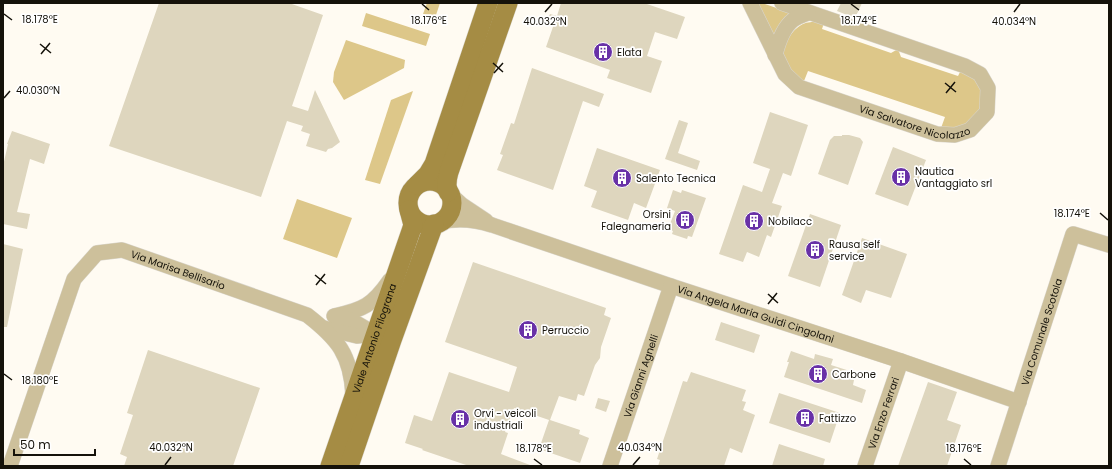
<svg xmlns="http://www.w3.org/2000/svg" width="1112" height="469" font-family="Poppins,sans-serif">
  <style>
    .green { fill: #ddc789 }
    .building { fill: #ded6be }
    .lines { fill: none; stroke-linecap: round; stroke-linejoin: round }
    .minor-casing { stroke: #dad6cd; stroke-width: 16 }
    .major-casing { stroke: #dad6cd; stroke-width: 20 }
    .minor { stroke: #cdc09b; stroke-width: 15 }
    .major { stroke: #a58c44; stroke-width: 19 }
    .ticks { fill: none; stroke: #15120a; stroke-width: 1.5 }
    .labels { text-anchor: middle; stroke-width: 3.5; stroke-linejoin: round; paint-order: stroke }
    .poi-label { font-size: 10px; fill: #15120a; stroke: #fff; text-anchor: start }
    .street-label { font-size: 10px; fill: #15120a; stroke: #fff }
    .ticks-label { font-size: 10px; text-anchor: middle; fill: #15120a; stroke: #fff; stroke-width: 3.5; stroke-linejoin: round; paint-order: stroke }
  </style>
  <rect width="100%" height="100%" fill="#fffbf2"/>
  <!-- green -->
  <g class="green">
    <path d="M427 3H440L435 18 423 14Z"/>
    <path d="M756 3H762L794 14 774 40Z"/>
    <path d="M366 13 430 34 426 46 362 26Z"/>
    <path d="M818 21 824 23 822 29 891 53 898 49 901 57 958 76 961 70 967 72 979 84 982 93 979 112 963 127 955 129 941 128 945 117 808 71 804 81C798 78 787 68 785 61 780 47 791 30 803 24 807 22 813 22 818 21Z"/>
    <path d="M346 40 405 60 404 68 344 100 333 82 334 72Z"/>
    <path d="M413 91 380 184 365 180 391 100Z"/>
    <path d="M297 199 352 218 337 258 283 239Z"/>
  </g>
  <!-- building -->
  <g class="building">
    <path d="M159 3H289L323 15 292 106 308 111 315 90 340 142 332 148 328 149 326 152 306 146 310 134 301 131 303 126 287 121 261 197 109 146Z"/>
    <path d="M561 3H644L685 17 677 39 655 32 647 56 662 61 651 93 607 78 610 70 546 47 554 24 547 22 550 14 557 16Z"/>
    <path d="M841 3H862L855 18 837 11Z"/>
    <path d="M532 68 604 94 599 107 583 101 553 190 497 170 503 155 500 154 511 123 514 124Z"/>
    <path d="M770 112 808 125 791 176 783 173 772 203 782 206 771 237 767 235 759 257 747 252 743 262 719 254 743 185 762 192 770 169 753 163Z"/>
    <path d="M679 120 688 123 678 153 700 161 697 170 665 159Z"/>
    <path d="M12 131 50 144 44 164 30 159 17 212 30 214 27 229 3 224V166L8 144H7Z"/>
    <path d="M842 135H849L860 138 863 142 848 185 818 174 830 140 834 136H842Z"/>
    <path d="M893 147 926 160 908 206 875 194Z"/>
    <path d="M597 148 660 170 646 208 634 203 628 220 591 207 597 191 584 186Z"/>
    <path d="M673 190 681 193 682 190 706 198 692 237 688 236 687 239 672 234 673 231 668 229 675 211 667 208Z"/>
    <path d="M810 214 841 225 820 287 788 276Z"/>
    <path d="M862 238 907 254 891 298 866 290 861 303 842 295Z"/>
    <path d="M3 244 23 249 7 327H3Z"/>
    <path d="M473 262 606 308 604 315 611 318 601 347 600 358 595 365 584 396 578 394 576 401 559 396 550 420 580 430 579 434 589 438 580 463 539 449 549 420 514 408 505 432 508 433 501 454 530 465V466H469L422 450 423 449 405 443 414 415 432 421 449 372 509 392 517 367 445 342Z"/>
    <path d="M721 322 760 335 754 353 715 340Z"/>
    <path d="M148 350 260 388 233 466H124L127 457 120 454 133 415 127 413Z"/>
    <path d="M791 351 814 359 815 354 833 359 831 365 853 372 851 379 854 380 853 385 866 390 862 403 784 377 789 362H787Z"/>
    <path d="M691 372 746 390 742 401 746 402 743 410 755 415 742 453 730 448 724 466H658L660 460 657 459 683 381 687 382Z"/>
    <path d="M928 382 957 392 947 420 961 425 947 466H898Z"/>
    <path d="M779 393 840 413 830 443 769 423Z"/>
    <path d="M598 398 610 401 606 412 595 408Z"/>
    <path d="M779 444 825 459 823 466H772Z"/>
  </g>
  <g class="lines">
    <defs>
      <g id="minor">
        <path id="s1" d="M750 3 785 74 799 87 937 134 955 135 970 130 987 112 988 88 980 74 965 66 782 3"/>
        <path d="M775 55C778 43 783 28 793 20 797 17 803 15 808 13"/>
        <path d="M448 192 462 205 486 221"/>
        <path id="s2" d="M441 222C457 218 476 220 492 225L671 286 901 361 1019 402"/>
        <path d="M334 316C363 310 373 305 390 280"/>
        <path d="M335 316 351 320 375 334"/>
        <path d="M324 328 357 336 375 334"/>
        <path id="s3" d="M10 466 74 279 97 253 122 250 307 315C338 339 351 355 353 395"/>
        <path id="s4" d="M610 466 671 286"/>
        <path id="s5" d="M865 466 901 361"/>
        <path id="s6" d="M998 466 1073 234 1109 245"/>
      </g>
      <g id="major">
        <circle cx="430" cy="203" r="22"/>
        <path d="M417 185 428 174 434 164 488 3"/>
        <path d="M448 192C446 185 447 179 449 172L508 3"/>
        <path id="s7" d="M330 466 411 231 413 225 409 210"/>
        <path d="M349 466 392 340 434 224"/>
      </g>
    </defs>
    <!-- minor casing -->
    <use href="#minor" class="minor-casing"/>
    <!-- major casing -->
    <use href="#major" class="major-casing"/>
    <!-- minor -->
    <use href="#minor" class="minor"/>
    <!-- major -->
    <use href="#major" class="major"/>
  </g>
  <!-- ticks -->
  <path class="ticks" d="M422 4 429 10M851 4 859 10M545 12 552 4M1014 12 1020 4M4 14 12 20M40 44 51 53M41 54 50 43M493 63 503 72M494 73 503 63M945 83 956 92M946 93 955 82M4 98 10 91M1100 213 1108 220M315 275 326 284M316 285 325 274M768 294 778 303M768 304 777 293M4 374 12 380M534 459 542 465M964 459 971 465M165 465 171 457M633 465 640 457"/>
  <!-- icons -->
  <defs>
    <symbol id="building-disc" viewBox="-11 -11 22 22"><circle r="9.5" fill="#6831a7" stroke="#fff"/><path d="M-4-6H4V6H1V3H-1V6H-4ZM-2.5-4.3h1.7v1.8h-1.7ZM.8-4.3h1.7v1.8H.8ZM-2.5-1h1.7V.8h-1.7ZM.8-1h1.7V.8H.8Z" fill="#fff"/></symbol>
  </defs>
  <g fill-rule="evenodd">
    <use href="#building-disc" x="592" y="41" width="22" height="22"/>
    <use href="#building-disc" x="890" y="166" width="22" height="22"/>
    <use href="#building-disc" x="611" y="167" width="22" height="22"/>
    <use href="#building-disc" x="674" y="209" width="22" height="22"/>
    <use href="#building-disc" x="743" y="210" width="22" height="22"/>
    <use href="#building-disc" x="804" y="239" width="22" height="22"/>
    <use href="#building-disc" x="517" y="319" width="22" height="22"/>
    <use href="#building-disc" x="807" y="363" width="22" height="22"/>
    <use href="#building-disc" x="794" y="407" width="22" height="22"/>
    <use href="#building-disc" x="449" y="408" width="22" height="22"/>
  </g>
  <g class="labels">
    <!-- poi labels -->
    <g class="poi-label">
      <text x="617" y="56">Elata</text>
      <text x="915" y="175">Nautica<tspan x="915" dy="12">Vantaggiato srl</tspan></text>
      <text x="636" y="182">Salento Tecnica</text>
      <text x="671" y="218" text-anchor="end">Orsini<tspan x="671" dy="12">Falegnameria</tspan></text>
      <text x="768" y="225">Nobilacc</text>
      <text x="829" y="248">Rausa self<tspan x="829" dy="12">service</tspan></text>
      <text x="542" y="334">Perruccio</text>
      <text x="832" y="378">Carbone</text>
      <text x="474" y="417">Orvi - veicoli<tspan x="474" dy="12">industriali</tspan></text>
      <text x="819" y="422">Fattizzo</text>
    </g>
    <!-- street labels -->
    <g class="street-label">
      <text dy="4" stroke="none"><textPath href="#s1" startOffset="220">Via Salvatore Nicolazzo</textPath></text>
      <text dy="4" stroke="none"><textPath href="#s3" startOffset="317">Via Marisa Bellisario</textPath></text>
      <text dy="4" stroke="none"><textPath href="#s2" startOffset="330">Via Angela Maria Guidi Cingolani</textPath></text>
      <text dy="4" stroke="none"><textPath href="#s6" startOffset="141">Via Comunale Scotola</textPath></text>
      <text dy="4" stroke="none"><textPath href="#s7" startOffset="135">Viale Antonio Filograna</textPath></text>
      <text dy="4" stroke="none"><textPath href="#s4" startOffset="95">Via Gianni Agnelli</textPath></text>
      <text dy="4" stroke="none"><textPath href="#s5" startOffset="56">Via Enzo Ferrari</textPath></text>
    </g>
  </g>
  <g class="ticks-label">
    <text x="40" y="23">18.178°E</text>
    <text x="429" y="24">18.176°E</text>
    <text x="859" y="24">18.174°E</text>
    <text x="545" y="25">40.032°N</text>
    <text x="1014" y="25">40.034°N</text>
    <text x="38" y="94">40.030°N</text>
    <text x="1072" y="217">18.174°E</text>
    <text x="40" y="384">18.180°E</text>
    <text x="171" y="451">40.032°N</text>
    <text x="640" y="451">40.034°N</text>
    <text x="534" y="452">18.178°E</text>
    <text x="964" y="452">18.176°E</text>
  </g>
  <!-- border -->
  <rect width="1112" height="469" fill="none" stroke="#15120a" stroke-width="8"/>
  <!-- scale -->
  <path d="M14 449v6h81v-6" fill="none" stroke="#15120a" stroke-width="2"/>
  <text x="20" y="449" font-size="12" fill="#15120a" stroke="#ffffff" stroke-width="3" paint-order="stroke">50 m</text>
</svg>
